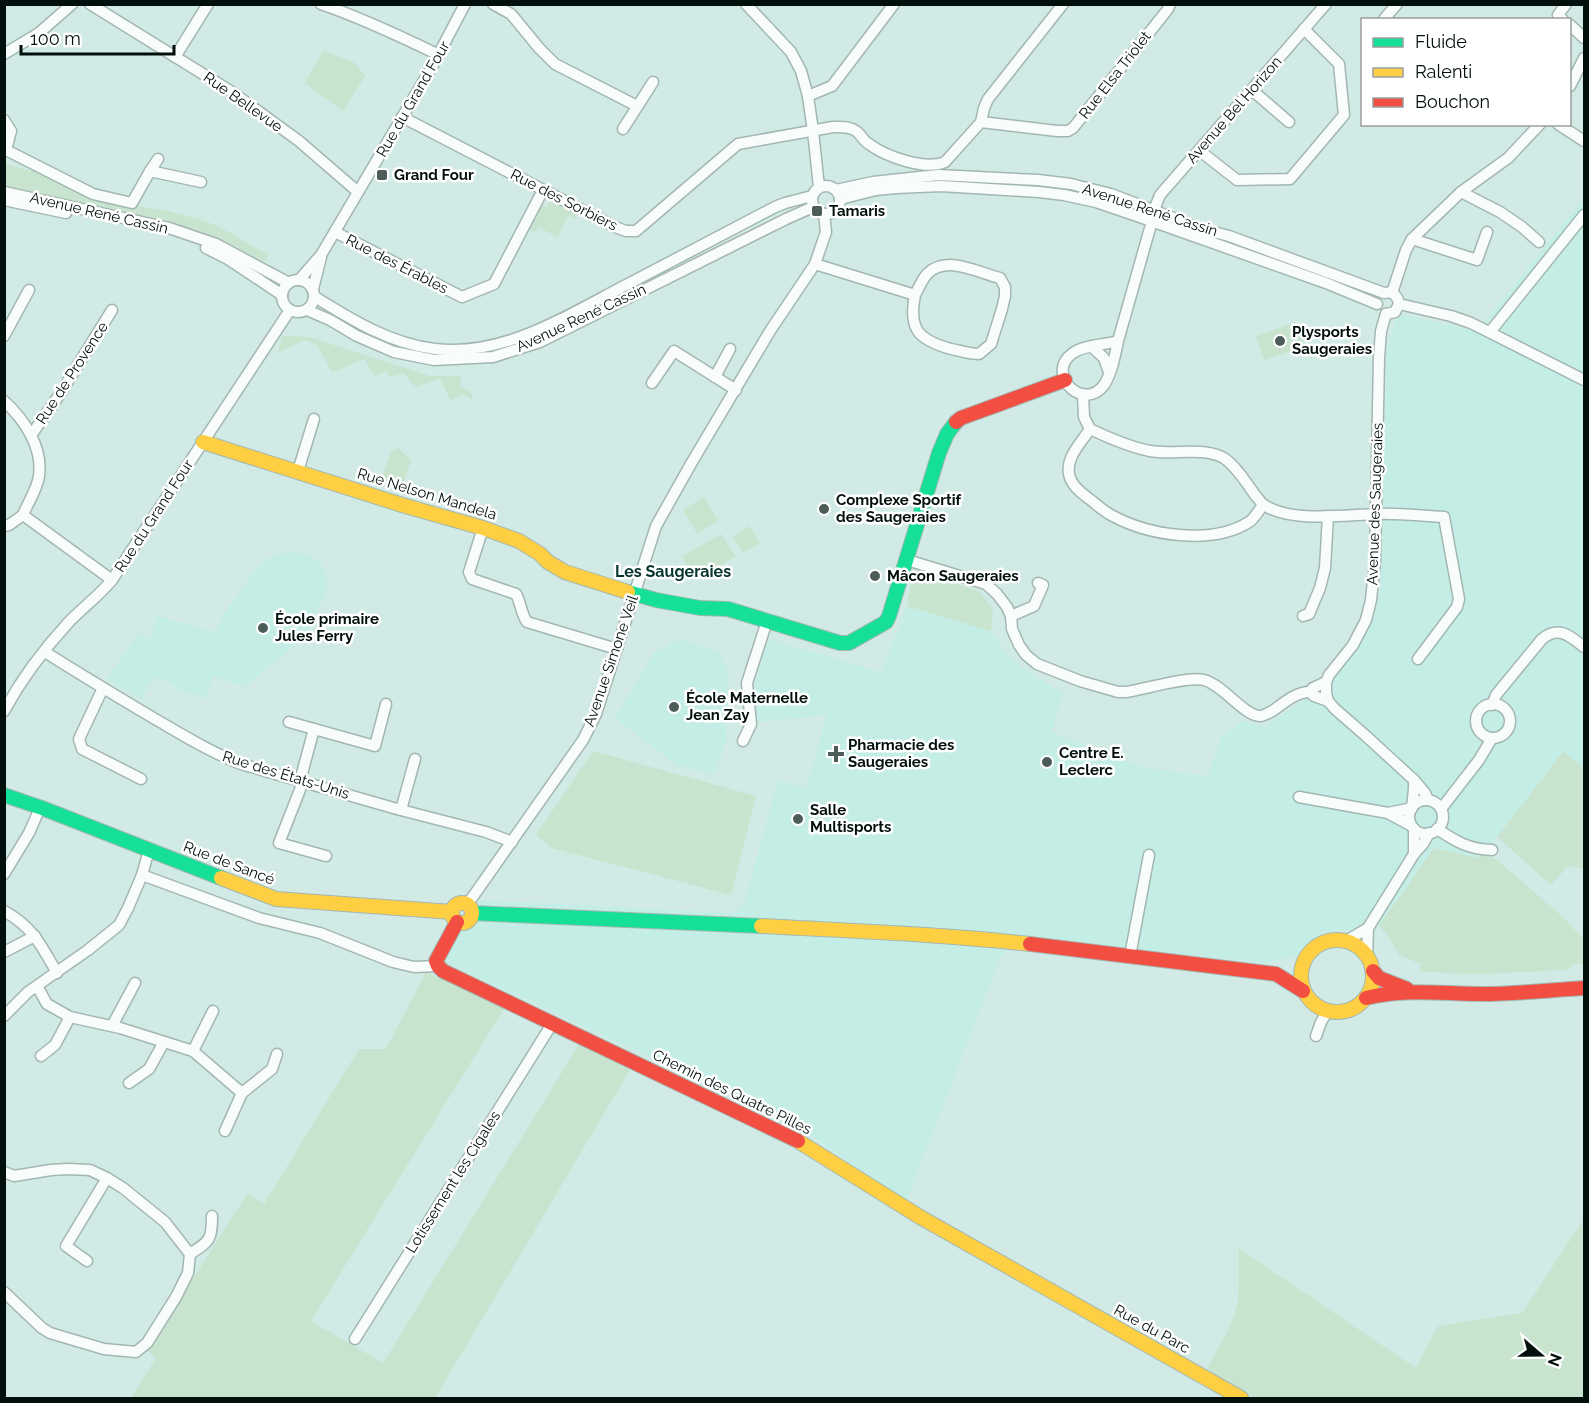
<svg xmlns="http://www.w3.org/2000/svg" width="1589" height="1403" font-family="Raleway,sans-serif">
  <style>
    .built { fill: #c4eee5 }
    .green { fill: #c8e3ce }
    .lines { fill: none; stroke-linecap: round; stroke-linejoin: round }
    .street-casing { stroke: #a3b7b2; stroke-width: 13 }
    .fast-casing { stroke: #a3b7b2; stroke-width: 16 }
    .slow-casing { stroke: #a3b7b2; stroke-width: 16 }
    .jam-casing { stroke: #a3b7b2; stroke-width: 16 }
    .street { stroke: #f8fcfb; stroke-width: 10 }
    .fast { stroke: #16e098; stroke-width: 14 }
    .slow { stroke: #ffcf43; stroke-width: 14 }
    .jam { stroke: #f24e42; stroke-width: 14 }
    .poi-dot { fill: #4b5c59; stroke: #fff; stroke-width: 2 }
    .labels { text-anchor: middle; stroke-width: 5; stroke-linejoin: round; paint-order: stroke }
    .street-label { font-size: 15px; fill: #02100d; stroke: #fff }
    .poi-label { font-size: 15px; font-weight: bold; fill: #02100d; stroke: #fff; text-anchor: start }
    .neighbourhood-label { font-size: 16px; font-weight: bold; fill: #06352e; stroke: #fff }
  </style>
  <rect width="100%" height="100%" fill="#d2eae5"/>
  <!-- built -->
  <g class="built">
    <path d="M1584 198V768L1562 752 1497 837 1476 858 1434 848 1379 926 1322 933 1307 944 1294 957 1267 963 1156 951 1027 935 1001 956 906 1202 811 1136 767 1112 443 961 480 900 733 913 744 904 778 780 806 788 827 715 758 722 755 686 768 639 881 672 907 606 991 631 1005 652 1023 669 1063 693 1052 732 1113 757 1149 768 1208 776 1221 737 1243 721 1265 726 1298 704 1344 667 1367 627 1380 595 1387 350 1397 314 1477 331Z"/>
    <path d="M287 552 301 553 312 557 321 564 327 578V590L306 635 299 642 244 687 214 676 205 698 177 689 178 686 170 684V682L153 678 142 699 106 679 140 632 150 639 157 616 216 632 221 618 256 569 265 561 276 555Z"/>
    <path d="M680 639 720 652 729 672 727 685 729 703 723 710 727 739 714 775 677 765 615 718 654 652Z"/>
  </g>
  <!-- green -->
  <g class="green">
    <path d="M323 51 354 62 365 76 343 111 305 83Z"/>
    <path d="M5 162 15 167 42 173 91 198 168 211 205 221 222 228 268 255 265 262 221 239 178 225 5 188Z"/>
    <path d="M550 201 577 214 575 219 568 216 558 237 538 227 535 232 529 229 541 204 547 207Z"/>
    <path d="M1296 322 1304 346 1264 360 1256 336Z"/>
    <path d="M282 336 309 337 430 376H461L460 386 472 394V400L463 394 451 400 440 379 415 387 404 373 390 377 386 371 374 376 365 359 332 372 317 345 304 340 278 353Z"/>
    <path d="M398 448 411 460 403 485 382 478 391 452Z"/>
    <path d="M704 497 718 521 697 533 683 510Z"/>
    <path d="M749 526 760 543 743 553 733 536Z"/>
    <path d="M721 534 736 556 696 580 682 556Z"/>
    <path d="M913 569 979 591 993 609 991 631 907 606Z"/>
    <path d="M593 751 756 796 731 895 552 848 536 835Z"/>
    <path d="M1563 752 1584 768V869L1568 866 1551 885 1497 837Z"/>
    <path d="M1434 848 1476 858 1482 854 1497 860 1564 918 1584 940V964H1574L1568 970C1518 972 1468 976 1419 971L1421 964 1399 955 1389 937 1379 926Z"/>
    <path d="M426 972 505 1007 311 1321 383 1363 580 1043 630 1070 435 1398H131L156 1358 147 1351 247 1194 264 1204 359 1049H386Z"/>
    <path d="M1584 1219V1398H1254L1206 1371C1217 1350 1231 1329 1237 1306 1240 1290 1238 1266 1239 1249L1416 1368 1438 1326 1522 1313Z"/>
  </g>
  <g class="lines">
    <defs>
      <g id="street">
        <path d="M90 4 232 92 299 141 358 192"/>
        <path d="M321 4C362 18 400 36 439 55"/>
        <path d="M493 4 511 14 539 48 555 64 637 106"/>
        <path d="M746 4 791 52 801 71 808 96 813 131 819 187"/>
        <path d="M1387 20 1385 18 1397 4"/>
        <path d="M1563 20 1558 15 1566 4"/>
        <path d="M1570 25 1584 38"/>
        <path d="M4 54 39 33 72 4"/>
        <path d="M175 57 208 4"/>
        <path d="M1570 86 1584 58"/>
        <path d="M1252 90 1289 122"/>
        <path d="M808 96 832 86 894 4"/>
        <path d="M402 117 615 227 626 231H636L738 144 833 127C840 127 849 126 856 131 861 134 863 141 869 144 885 156 925 171 945 162L981 122 984 108 988 99 1063 4"/>
        <path d="M4 120 11 131 6 150 93 194 132 203 150 171 201 182"/>
        <path d="M981 122 1057 131H1068L1073 128 1168 9 1170 4"/>
        <path d="M1558 124 1584 141"/>
        <path d="M623 129 653 82"/>
        <path d="M1200 151 1237 180 1290 179 1344 115 1339 64 1304 29"/>
        <path d="M150 171 158 159"/>
        <circle cx="826" cy="200" r="14"/>
        <path d="M836 190 873 182 938 175 1038 180 1071 184 1111 194 1202 229 1229 236 1384 293C1393 291 1398 296 1399 304L1395 312 1386 314"/>
        <path d="M4 192 169 228 216 244 289 283"/>
        <path d="M1461 192 1500 212 1522 227 1539 242"/>
        <path d="M840 199 876 190 896 188 941 186 1039 192 1064 195 1096 202 1140 217 1326 283 1377 304"/>
        <path d="M4 200 66 213"/>
        <path d="M335 232 462 297 494 284 543 190"/>
        <path d="M1412 239 1477 260 1487 232"/>
        <path d="M206 248 228 259 282 295"/>
        <path d="M815 264 915 295C908 330 919 340 951 349 961 351 970 354 979 354L991 344 1002 309 1005 296V287L1000 278C978 273 947 254 927 274 922 280 918 289 915 295"/>
        <circle cx="298" cy="296" r="16"/>
        <path d="M299 280 321 255 433 65 465 4"/>
        <path d="M313 289 321 257"/>
        <path d="M1392 293 1406 250 1412 239 1461 192 1508 158 1540 124"/>
        <path d="M315 297C352 320 391 344 435 349 506 357 569 314 630 283 678 258 726 233 775 207L785 203 812 196"/>
        <path d="M1399 304 1451 316 1471 323 1584 380"/>
        <path d="M307 310 330 320 357 336 394 352 434 360 493 357 540 342 786 219 813 207"/>
        <path d="M1386 314 1381 331 1379 358 1375 561 1371 600 1366 620 1353 645 1329 675 1326 682V693L1328 701 1335 709 1366 736 1414 780"/>
        <path d="M1490 332 1584 215"/>
        <path d="M4 336 29 290"/>
        <path d="M1118 341C1104 345 1084 345 1073 353 1044 373 1083 413 1104 385 1112 373 1115 355 1118 341L1152 221 1154 210 1160 195 1326 4"/>
        <path d="M1092 347 1104 358 1109 372"/>
        <path d="M715 377 730 349"/>
        <path d="M652 383 674 351 736 390"/>
        <path d="M1083 394 1084 417 1090 429C1109 438 1129 447 1150 451 1173 455 1200 447 1222 457 1234 463 1248 485 1255 495 1258 498 1261 503 1264 505 1291 523 1344 515 1376 514 1399 513 1422 516 1444 517L1459 599 1457 607 1418 659"/>
        <path d="M4 401C24 419 43 447 39 476 37 490 28 502 23 515"/>
        <path d="M1090 429C1081 443 1066 457 1069 474 1071 486 1083 494 1092 501 1098 506 1104 511 1111 515 1147 535 1211 546 1249 522 1254 519 1259 510 1263 505"/>
        <path d="M32 434 60 394 112 310"/>
        <path d="M298 471 314 419"/>
        <path d="M4 526 9 525 23 515 112 580"/>
        <path d="M483 528 469 572 472 579 516 594C521 603 521 614 527 622L617 649"/>
        <path d="M907 560 986 584 997 594 1007 607 1011 616 1012 629 1019 645 1026 655 1037 664 1080 681 1118 692H1126C1146 689 1187 676 1204 680 1222 684 1246 718 1261 716 1266 715 1270 712 1274 710 1285 702 1296 692 1310 692"/>
        <path d="M1011 616 1034 606 1043 585 1038 583"/>
        <path d="M1303 616 1309 614 1320 588 1325 568 1328 516"/>
        <path d="M45 652C81 675 118 697 155 719 183 735 210 752 241 764L397 809 486 832 512 842"/>
        <path d="M1326 682 1313 688 1310 692 1314 696 1328 701"/>
        <path d="M103 688 79 739 82 749 141 779"/>
        <circle cx="1493" cy="721" r="17"/>
        <path d="M1492 705 1496 695 1542 639C1559 625 1570 636 1584 647"/>
        <path d="M4 711C21 680 44 649 68 623 82 608 99 596 112 580L290 310"/>
        <path d="M289 722 375 746 386 704"/>
        <path d="M743 741 751 724 747 683 767 621"/>
        <path d="M300 781 314 729"/>
        <path d="M303 782 279 843 326 856"/>
        <path d="M1299 797 1388 813"/>
        <circle cx="1426" cy="817" r="17"/>
        <path d="M1441 809 1479 760 1492 738"/>
        <path d="M401 810 415 759"/>
        <path d="M1412 826 1388 813 1412 808 1414 789V780L1425 793 1428 800"/>
        <path d="M1414 829V854L1423 844 1429 833"/>
        <path d="M1437 829C1457 842 1468 849 1492 850"/>
        <path d="M4 874 29 833 40 808"/>
        <path d="M142 875 259 918 320 933 393 962 414 967 438 966"/>
        <path d="M467 905 583 740 596 714 656 526 692 462 770 331 815 264 826 232 824 214"/>
        <path d="M4 911C33 927 41 945 57 973"/>
        <path d="M1368 928 1414 854"/>
        <path d="M1346 941 1368 928 1367 957"/>
        <path d="M4 952 35 936"/>
        <path d="M1130 956 1149 855"/>
        <path d="M37 986 47 1004 70 1017 120 1028 193 1051 242 1093"/>
        <path d="M4 1016 28 992 88 950 119 925 128 908 142 875 149 850"/>
        <path d="M112 1026 135 983"/>
        <path d="M1316 1036 1321 1022 1327 1012"/>
        <path d="M193 1051 213 1011"/>
        <path d="M41 1056 55 1045 70 1017"/>
        <path d="M129 1083 149 1069 164 1042"/>
        <path d="M225 1131 242 1093 272 1069 277 1054"/>
        <path d="M4 1172 14 1176 51 1170 68 1169 90 1170 107 1178 123 1188 165 1222 190 1254 188 1273 176 1297 147 1343 136 1352 104 1349 50 1333 42 1328 4 1292"/>
        <path d="M190 1254C210 1241 212 1240 212 1216"/>
        <path d="M87 1261 66 1246 107 1178"/>
        <path d="M355 1339 552 1024"/>
      </g>
      <g id="fast">
        <path d="M628 592 656 600 700 608 728 609 840 643H849L886 622 889 616 939 453 947 434 956 422"/>
        <path d="M4 795 42 808 221 878"/>
        <path d="M472 913 761 926"/>
      </g>
      <g id="slow">
        <path d="M203 442 402 505 483 528 519 541 540 554 548 562 565 572 628 592"/>
        <path d="M221 878 276 899 452 912"/>
        <circle cx="462" cy="913" r="10"/>
        <path d="M761 926C851 931 941 934 1030 944"/>
        <circle cx="1337" cy="976" r="36"/>
        <path d="M798 1141 920 1217 1241 1398"/>
      </g>
      <g id="jam">
        <path d="M956 422 961 418 1065 380"/>
        <path d="M457 922 436 961 438 966 443 971 798 1141"/>
        <path d="M1030 944 1276 974 1303 991"/>
        <path d="M1373 971 1379 978 1407 989"/>
        <path d="M1366 998C1404 988 1443 994 1482 994 1516 994 1550 990 1584 988"/>
      </g>
    </defs>
    <!-- street casing -->
    <use href="#street" class="street-casing"/>
    <!-- fast casing -->
    <use href="#fast" class="fast-casing"/>
    <!-- slow casing -->
    <use href="#slow" class="slow-casing"/>
    <!-- jam casing -->
    <use href="#jam" class="jam-casing"/>
    <!-- street -->
    <use href="#street" class="street"/>
    <!-- fast -->
    <use href="#fast" class="fast"/>
    <!-- slow -->
    <use href="#slow" class="slow"/>
    <!-- jam -->
    <use href="#jam" class="jam"/>
  </g>
  <!-- markers -->
  <g class="poi-dot">
    <rect x="376" y="169" width="12" height="12" rx="3"/>
    <rect x="811" y="205" width="12" height="12" rx="3"/>
    <circle cx="1280" cy="341" r="6"/>
    <circle cx="824" cy="509" r="6"/>
    <circle cx="875" cy="576" r="6"/>
    <circle cx="263" cy="628" r="6"/>
    <circle cx="674" cy="707" r="6"/>
    <path d="M833 745h6v6h6v6h-6v6h-6v-6h-6v-6h6z"/>
    <circle cx="1047" cy="762" r="6"/>
    <circle cx="798" cy="819" r="6"/>
  </g>
  <g class="labels">
    <!-- street labels -->
    <g class="street-label">
      <text transform="translate(1115 75) rotate(-52)" y="5">Rue Elsa Triolet</text>
      <text transform="translate(413 99) rotate(-60)" y="5">Rue du Grand Four</text>
      <text transform="translate(243 102) rotate(35)" y="5">Rue Bellevue</text>
      <text transform="translate(1234 110) rotate(-49)" y="5">Avenue Bel Horizon</text>
      <text transform="translate(564 200) rotate(27)" y="5">Rue des Sorbiers</text>
      <text transform="translate(1150 210) rotate(18)" y="5">Avenue René Cassin</text>
      <text transform="translate(99 213) rotate(13)" y="5">Avenue René Cassin</text>
      <text transform="translate(397 264) rotate(27)" y="5">Rue des Érables</text>
      <text transform="translate(581 318) rotate(-25)" y="5">Avenue René Cassin</text>
      <text transform="translate(72 373) rotate(-57)" y="5">Rue de Provence</text>
      <text transform="translate(427 494) rotate(17)" y="5">Rue Nelson Mandela</text>
      <text transform="translate(1375 504) rotate(-88)" y="5">Avenue des Saugeraies</text>
      <text transform="translate(154 516) rotate(-57)" y="5">Rue du Grand Four</text>
      <text transform="translate(611 661) rotate(-71)" y="5">Avenue Simone Veil</text>
      <text transform="translate(286 775) rotate(17)" y="5">Rue des États-Unis</text>
      <text transform="translate(229 863) rotate(21)" y="5">Rue de Sancé</text>
      <text transform="translate(732 1092) rotate(26)" y="5">Chemin des Quatre Pilles</text>
      <text transform="translate(453 1182) rotate(-58)" y="5">Lotissement les Cigales</text>
      <text transform="translate(1152 1329) rotate(29)" y="5">Rue du Parc</text>
    </g>
    <!-- poi labels -->
    <g class="poi-label">
      <text x="394" y="180">Grand Four</text>
      <text x="829" y="216">Tamaris</text>
      <text x="1292" y="337">Plysports<tspan x="1292" dy="17">Saugeraies</tspan></text>
      <text x="836" y="505">Complexe Sportif<tspan x="836" dy="17">des Saugeraies</tspan></text>
      <text x="887" y="581">Mâcon Saugeraies</text>
      <text x="275" y="624">École primaire<tspan x="275" dy="17">Jules Ferry</tspan></text>
      <text x="686" y="703">École Maternelle<tspan x="686" dy="17">Jean Zay</tspan></text>
      <text x="848" y="750">Pharmacie des<tspan x="848" dy="17">Saugeraies</tspan></text>
      <text x="1059" y="758">Centre E.<tspan x="1059" dy="17">Leclerc</tspan></text>
      <text x="810" y="815">Salle<tspan x="810" dy="17">Multisports</tspan></text>
    </g>
    <!-- neighbourhood labels -->
    <g class="neighbourhood-label">
      <text x="673" y="577">Les Saugeraies</text>
    </g>
  </g>
  <!-- border -->
  <rect width="1589" height="1403" fill="none" stroke="#02100d" stroke-width="12"/>
  <!-- legend -->
  <rect x="1361" y="18" width="210" height="108" fill="#ffffff" stroke="#9a9f9e" stroke-width="1.5"/>
  <rect x="1373" y="38" width="30" height="9" fill="#16e098" stroke="#9a9f9e" stroke-width="1.5"/>
  <text x="1415" y="48" font-size="18" fill="#02100d">Fluide</text>
  <rect x="1373" y="68" width="30" height="9" fill="#ffcf43" stroke="#9a9f9e" stroke-width="1.5"/>
  <text x="1415" y="78" font-size="18" fill="#02100d">Ralenti</text>
  <rect x="1373" y="98" width="30" height="9" fill="#f24e42" stroke="#9a9f9e" stroke-width="1.5"/>
  <text x="1415" y="108" font-size="18" fill="#02100d">Bouchon</text>
  <!-- north arrow -->
  <g transform="translate(1541 1355) rotate(110)" stroke="#ffffff" stroke-width="4.5" paint-order="stroke">
  <path d="M0-4.5L10 22L0 15L-10 22Z" fill="#02100d"/>
  <text y="-9" font-size="16" font-weight="bold" text-anchor="middle" fill="#02100d">N</text>
  </g>
  <!-- scale -->
  <path d="M21 45v9h153v-9" fill="none" stroke="#02100d" stroke-width="3"/>
  <text x="30" y="45" font-size="18" fill="#02100d" stroke="#ffffff" stroke-width="4.5" paint-order="stroke">100 m</text>
</svg>
